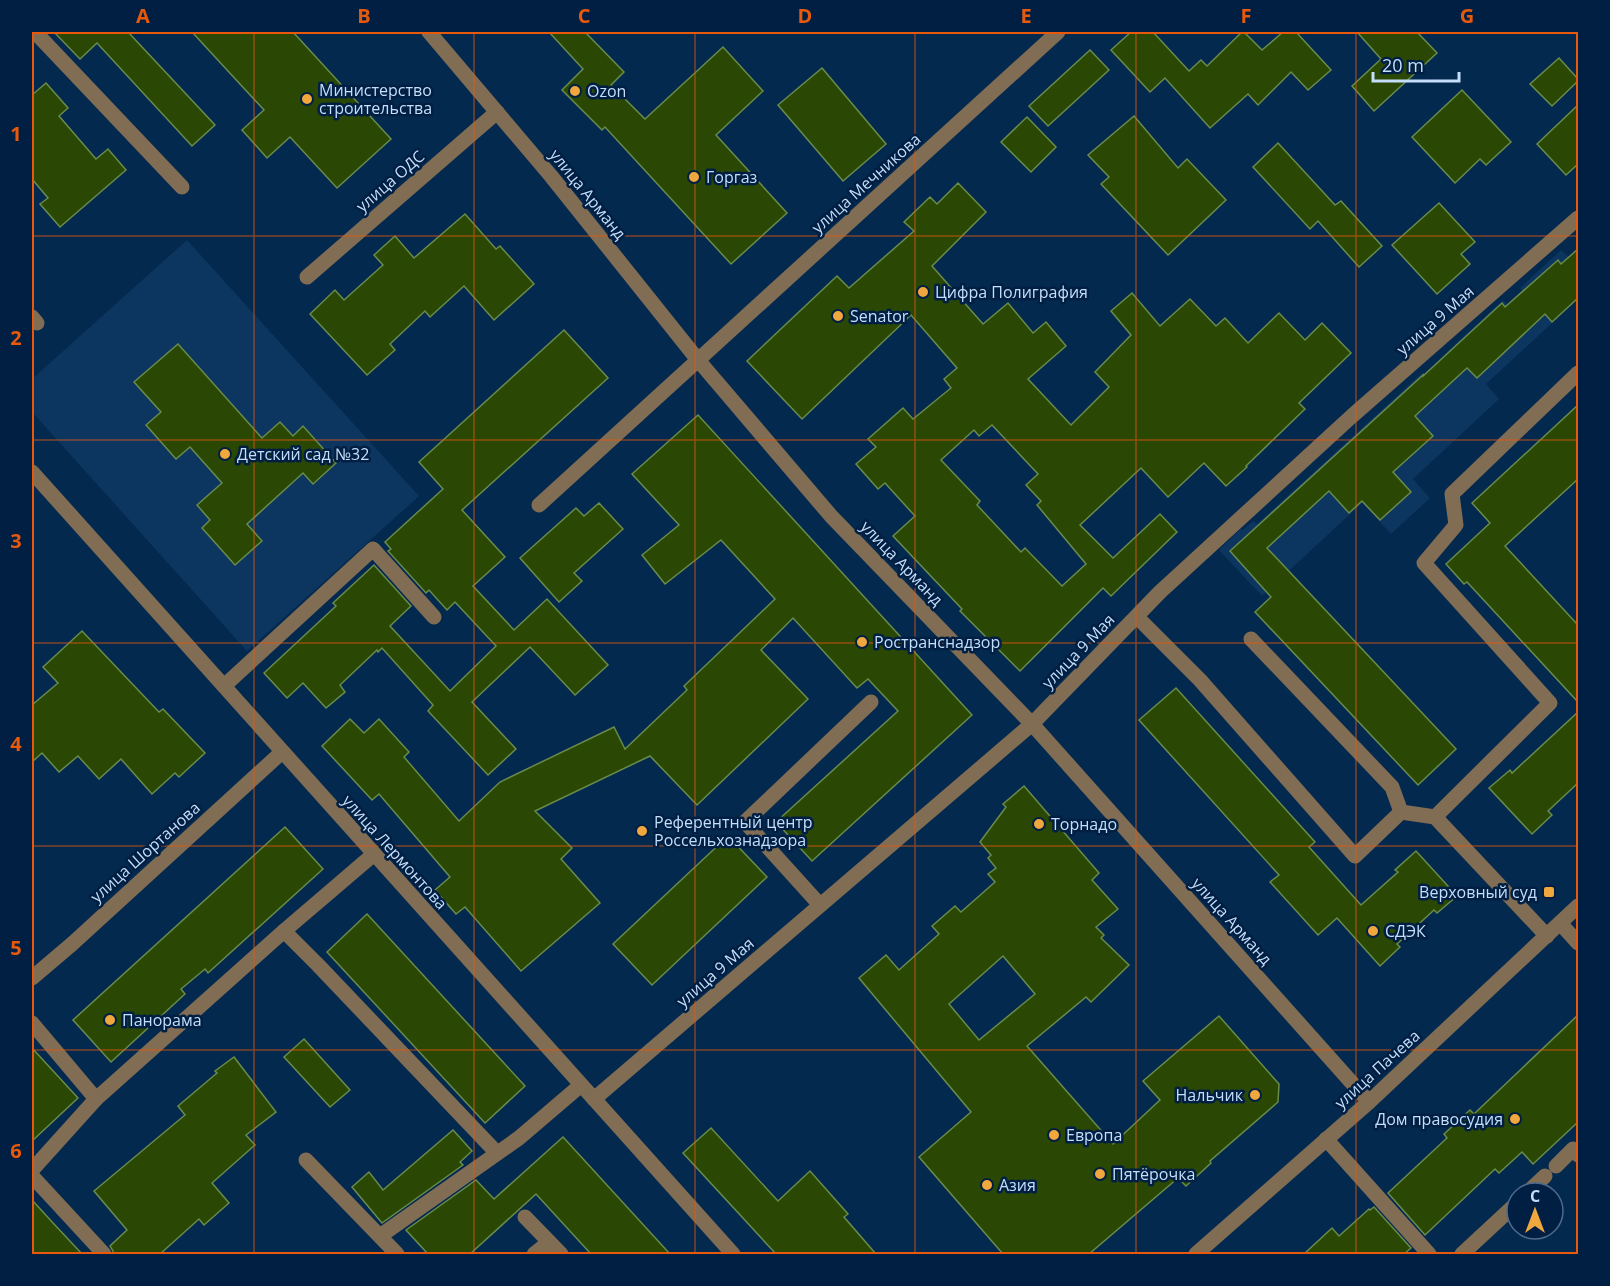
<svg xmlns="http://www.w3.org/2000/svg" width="1610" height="1286" font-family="'Open Sans',sans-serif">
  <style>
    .built { fill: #0c365f }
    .building { fill: #2a4804; stroke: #698b4c; stroke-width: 1.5; fill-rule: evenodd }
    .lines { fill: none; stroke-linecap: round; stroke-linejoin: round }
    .minor { stroke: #816d54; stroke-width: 15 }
    .grid { fill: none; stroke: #e8590c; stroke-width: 1.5; stroke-opacity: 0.55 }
    .poi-dot { fill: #f0a73e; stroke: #001f42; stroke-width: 2 }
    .labels { text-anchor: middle; stroke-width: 5; stroke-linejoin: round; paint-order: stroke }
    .poi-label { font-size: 16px; fill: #c4defb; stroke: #001f42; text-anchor: start }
    .street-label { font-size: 16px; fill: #c4defb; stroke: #001f42 }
    .neatline { fill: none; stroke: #e8590c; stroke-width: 2 }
    .grid-label { font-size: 20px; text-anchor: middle; font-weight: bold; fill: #e8590c }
  </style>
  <rect width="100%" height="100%" fill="#04294e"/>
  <!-- built -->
  <g class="built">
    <path d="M187 240 419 496 247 651 32 412V379Z"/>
    <path d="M1578 248V299L1486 384 1499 399 1413 479 1430 498 1391 534 1362 503 1262 596 1219 550 1241 529 1243 530 1253 521 1257 524 1422 373 1429 380 1454 357 1448 351 1503 300 1513 311 1529 297 1520 288 1561 250 1569 257Z"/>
  </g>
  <!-- building -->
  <g class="building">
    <path d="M54 32H128L215 125 192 146 97 43 80 59Z"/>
    <path d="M192 32H293L391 139 337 188 290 137 267 158 242 130 264 110Z"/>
    <path d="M549 32H585L624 72 611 85 645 119 723 47 763 91 716 135 787 213 731 264 605 127 602 130 562 90 583 69Z"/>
    <path d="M1131 32H1153L1189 71 1201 60 1207 66 1242 32H1244L1262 50 1283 32H1296L1331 70 1308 90 1291 72 1258 105 1248 94 1210 128 1165 78 1150 92 1111 50Z"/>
    <path d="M1357 32H1417L1437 53 1374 111 1352 86 1381 59Z"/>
    <path d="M1090 50 1109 70 1048 126 1029 106Z"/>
    <path d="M1559 58 1578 79V81L1552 106 1530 84Z"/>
    <path d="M822 68 886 144 843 181 778 105Z"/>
    <path d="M46 83 68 108 59 116 96 159 108 149 126 170 60 227 40 204 48 198 32 179V95Z"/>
    <path d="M1462 90 1511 142 1486 165 1480 159 1455 183 1412 137Z"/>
    <path d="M1578 105V164L1566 175 1537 144Z"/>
    <path d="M1134 116 1178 168 1187 159 1226 200 1168 255 1101 184 1109 177 1088 155Z"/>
    <path d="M1027 117 1056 147 1031 172 1001 142Z"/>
    <path d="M1278 143 1335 205 1341 201 1382 246 1359 267 1318 221 1310 229 1253 167Z"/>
    <path d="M958 183 986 212 932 266 983 324 1008 303 1033 333 1046 322 1066 346 1028 379 1071 425 1109 387 1095 372 1131 335 1111 311 1132 293 1160 326 1190 299 1216 326 1225 318 1248 343 1279 313 1305 340 1322 323 1351 353 1299 403 1305 409 1246 466 1247 467 1226 486 1204 463 1168 497 1141 468 1080 525 1113 558 1160 514 1177 532 1111 596 1103 588 1020 671 960 611 962 609 893 536 915 516 885 483 878 489 856 464 876 447 868 439 903 408 913 419 951 388 944 379 957 368 911 315 802 419 747 361 837 276 849 288 914 231 904 222 930 197 937 204ZM992 425 1038 474 1026 485 1041 501 1037 505 1086 564 1062 586 1025 548 1021 552 977 505 980 501 941 460 974 430 979 436Z"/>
    <path d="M1439 203 1475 242 1461 254 1470 264 1437 294 1392 245Z"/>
    <path d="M465 214 496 249 500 246 534 284 494 320 464 286 430 317 425 311 390 344 395 350 367 375 310 314 335 290 344 300 383 265 374 255 395 236 414 258Z"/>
    <path d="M1578 249V298L1552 322 1545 314 1477 378 1467 368 1415 416 1433 436 1393 472 1411 492 1380 520 1362 501 1349 513 1329 491 1267 548 1456 749 1418 785 1255 612 1271 597 1230 551 1423 375V376L1502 303 1505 307 1558 260 1561 264Z"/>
    <path d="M564 330 608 378 462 510 505 557 473 586 514 630 547 599 608 665 575 695 530 647 472 702 516 749 488 775 428 711 433 705 382 648 378 652 377 650 340 685 345 692 326 708 303 683 287 698 264 673 336 606 333 603 374 565 411 606 390 626 450 691 496 646 455 602 447 610 429 590 426 593 388 551 391 549 385 542 443 489 419 462Z"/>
    <path d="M178 344 262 438 280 422 293 436 303 426 336 463 313 484 303 473 247 524 262 541 235 565 202 528 210 520 197 505 222 483 190 447 176 459 146 425 161 412 134 382Z"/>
    <path d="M1578 405V479L1505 546 1578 625V702L1467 582 1464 584 1446 564 1490 523 1472 503Z"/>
    <path d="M698 415 972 715 812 861 776 822 898 711 868 679 857 688 793 618 761 650 808 699 697 805 650 756 535 811 572 848 561 859 600 903 521 971 465 907 456 914 435 890 450 877 379 794 372 800 322 746 350 719 364 733 379 719 409 752 404 757 459 821 500 782 614 727 625 749 687 690 684 686 775 599 721 540 665 584 642 555 679 525 632 474Z"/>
    <path d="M599 503 623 529 574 573 582 581 559 602 520 558 576 508 584 516Z"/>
    <path d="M82 631 159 712 163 709 205 753 179 777 175 773 152 794 121 759 99 779 78 756 59 772 42 753 32 762V705L58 683 43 667Z"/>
    <path d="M1176 688 1315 842 1309 847 1361 905 1398 872 1395 870 1416 851 1457 896 1437 913 1434 910 1397 944 1400 947 1380 966 1337 918 1318 935 1270 882 1279 875 1139 720Z"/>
    <path d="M1578 712V783L1548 811 1552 815 1532 834 1489 788 1510 770 1512 773Z"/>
    <path d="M1024 786 1099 873 1092 880 1118 909 1096 927 1104 935 1101 938 1129 965 1091 1002 1086 997 1027 1046 1113 1144 1160 1100 1143 1081 1219 1016 1279 1084 1278 1102 1210 1161 1211 1163 1186 1186 1178 1178 1089 1254H1003L919 1157 971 1112 859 978 886 955 899 970 939 934 932 926 955 906 961 912 995 882 988 874 996 868 988 858 991 855 980 842 1006 807 1003 804ZM1003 956 1035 994 979 1040 949 1004Z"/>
    <path d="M285 827 323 869 208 973 205 969 181 989 185 994 111 1062 73 1020Z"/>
    <path d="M728 836 767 877 652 985 613 944Z"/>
    <path d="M367 914 525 1086 485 1123 327 952Z"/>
    <path d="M1578 1015V1122L1533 1164 1522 1152 1499 1173 1495 1169 1425 1235 1388 1193 1447 1138 1444 1134 1470 1110 1474 1114Z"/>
    <path d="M304 1039 350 1090 330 1107 284 1057Z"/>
    <path d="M32 1048 78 1098 32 1141Z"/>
    <path d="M234 1057 276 1112 246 1135 255 1145 212 1183 229 1203 204 1225 199 1219 160 1254H113V1251L110 1246 127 1230 94 1191 185 1115 178 1106 217 1073 215 1071Z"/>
    <path d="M711 1128 778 1201 810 1171 848 1214 844 1217 876 1254H776L683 1153Z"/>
    <path d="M453 1130 472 1151 460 1162 463 1165 382 1223 352 1187 369 1172 383 1190Z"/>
    <path d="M563 1137 670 1254H591L536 1194 470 1254H428L406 1230 476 1180 494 1199Z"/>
    <path d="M32 1200 54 1224 82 1254H32Z"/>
    <path d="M1374 1207 1411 1248 1404 1254H1304L1332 1228 1339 1236 1369 1209 1370 1210Z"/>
  </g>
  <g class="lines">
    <!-- minor -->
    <g class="minor">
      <path d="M35 32 182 187"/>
      <path d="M429 32 551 176 698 360 831 516 1032 724 1369 1102"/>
      <path d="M307 277 497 112"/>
      <path d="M32 317 37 323"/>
      <path d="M32 472 733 1254"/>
      <path d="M539 505 1058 32"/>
      <path d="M1137 617 1200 680 1355 856 1401 812"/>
      <path d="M1251 639 1392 787 1401 812 1435 817 1547 936"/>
      <path d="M224 686 373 549 434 617"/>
      <path d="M1435 817 1550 703 1424 563 1456 525 1452 494 1578 373"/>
      <path d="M820 905 745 822 871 702"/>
      <path d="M1560 923 1578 943"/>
      <path d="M284 931 318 965 497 1153"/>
      <path d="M32 978 72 944 282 752"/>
      <path d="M32 1023 96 1099 284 931 374 854"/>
      <path d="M594 1099 1032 724 1160 592 1352 416 1578 218"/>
      <path d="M1326 1139 1429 1254"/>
      <path d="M306 1160 397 1254"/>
      <path d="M1556 1166 1573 1149 1578 1155"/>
      <path d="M32 1170 96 1099"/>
      <path d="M32 1176 104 1254"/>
      <path d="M1527 1193 1545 1176"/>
      <path d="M525 1217 561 1254"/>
      <path d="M380 1236 519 1138 581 1085"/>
      <path d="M534 1254 549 1242"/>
      <path d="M1196 1254 1369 1102 1578 906"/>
      <path d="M1462 1254 1517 1203"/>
    </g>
  </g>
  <!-- grid -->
  <path class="grid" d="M254 32V1254M474 32V1254M695 32V1254M915 32V1254M1136 32V1254M1356 32V1254M32 236H1578M32 440H1578M32 643H1578M32 846H1578M32 1050H1578"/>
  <!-- markers -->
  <g class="poi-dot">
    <circle cx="575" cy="91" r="6"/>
    <circle cx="307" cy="99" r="6"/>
    <circle cx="694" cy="177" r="6"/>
    <circle cx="923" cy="292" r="6"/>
    <circle cx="838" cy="316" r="6"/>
    <circle cx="225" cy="454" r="6"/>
    <circle cx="862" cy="642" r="6"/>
    <circle cx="1039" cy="824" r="6"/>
    <circle cx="642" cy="831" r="6"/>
    <rect x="1543" y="886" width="12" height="12" rx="3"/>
    <circle cx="1373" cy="931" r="6"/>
    <circle cx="110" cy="1020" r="6"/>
    <circle cx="1255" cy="1095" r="6"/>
    <circle cx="1515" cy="1119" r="6"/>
    <circle cx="1054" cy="1135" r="6"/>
    <circle cx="1100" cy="1174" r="6"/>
    <circle cx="987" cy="1185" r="6"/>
  </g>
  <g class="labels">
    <!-- poi labels -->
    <g class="poi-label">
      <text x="319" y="96">Министерство<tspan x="319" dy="18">строительства</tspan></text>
      <text x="587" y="97">Ozon</text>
      <text x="706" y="183">Горгаз</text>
      <text x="935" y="298">Цифра Полиграфия</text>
      <text x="850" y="322">Senator</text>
      <text x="237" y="460">Детский сад №32</text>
      <text x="874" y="648">Ространснадзор</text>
      <text x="654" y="828">Референтный центр<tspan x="654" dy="18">Россельхознадзора</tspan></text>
      <text x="1051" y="830">Торнадо</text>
      <text x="1537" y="898" text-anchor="end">Верховный суд</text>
      <text x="1385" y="937">СДЭК</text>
      <text x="122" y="1026">Панорама</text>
      <text x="1243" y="1101" text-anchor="end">Нальчик</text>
      <text x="1503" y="1125" text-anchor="end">Дом правосудия</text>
      <text x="1066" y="1141">Европа</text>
      <text x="1112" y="1180">Пятёрочка</text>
      <text x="999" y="1191">Азия</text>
    </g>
    <!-- street labels -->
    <g class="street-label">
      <text transform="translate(390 181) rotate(-41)" y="6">улица ОДС</text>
      <text transform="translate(866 183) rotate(-42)" y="6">улица Мечникова</text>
      <text transform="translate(588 194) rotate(51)" y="6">улица Арманд</text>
      <text transform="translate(1435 320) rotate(-41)" y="6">улица 9 Мая</text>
      <text transform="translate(902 563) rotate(46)" y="6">улица Арманд</text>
      <text transform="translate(1078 651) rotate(-46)" y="6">улица 9 Мая</text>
      <text transform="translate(145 852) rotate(-42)" y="6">улица Шортанова</text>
      <text transform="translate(395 852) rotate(48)" y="6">улица Лермонтова</text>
      <text transform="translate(1232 921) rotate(48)" y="6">улица Арманд</text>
      <text transform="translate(715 972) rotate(-41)" y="6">улица 9 Мая</text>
      <text transform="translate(1377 1069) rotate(-42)" y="6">улица Пачева</text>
    </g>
  </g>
  <!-- border -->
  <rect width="1610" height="1286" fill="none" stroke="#001f42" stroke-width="66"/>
  <!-- north arrow -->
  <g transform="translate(1535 1211)"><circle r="28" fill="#001f42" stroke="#4e6b8c" stroke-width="1.5"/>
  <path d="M0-4.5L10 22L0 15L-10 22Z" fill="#f0a73e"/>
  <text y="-9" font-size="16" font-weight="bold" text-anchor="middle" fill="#c4defb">С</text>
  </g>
  <!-- scale -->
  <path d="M1373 72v9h86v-9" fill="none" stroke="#c4defb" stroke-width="3"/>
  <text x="1382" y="72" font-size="18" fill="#c4defb" stroke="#001f42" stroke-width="4.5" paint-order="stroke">20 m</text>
  <rect x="33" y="33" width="1544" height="1220" class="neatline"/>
  <g class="grid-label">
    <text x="143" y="23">A</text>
    <text x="364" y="23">B</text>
    <text x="584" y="23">C</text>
    <text x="805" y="23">D</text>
    <text x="1026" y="23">E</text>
    <text x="1246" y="23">F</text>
    <text x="1467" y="23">G</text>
    <text x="16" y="141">1</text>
    <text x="16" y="345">2</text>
    <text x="16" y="548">3</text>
    <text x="16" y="751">4</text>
    <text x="16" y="955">5</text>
    <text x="16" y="1158">6</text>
  </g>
</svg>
